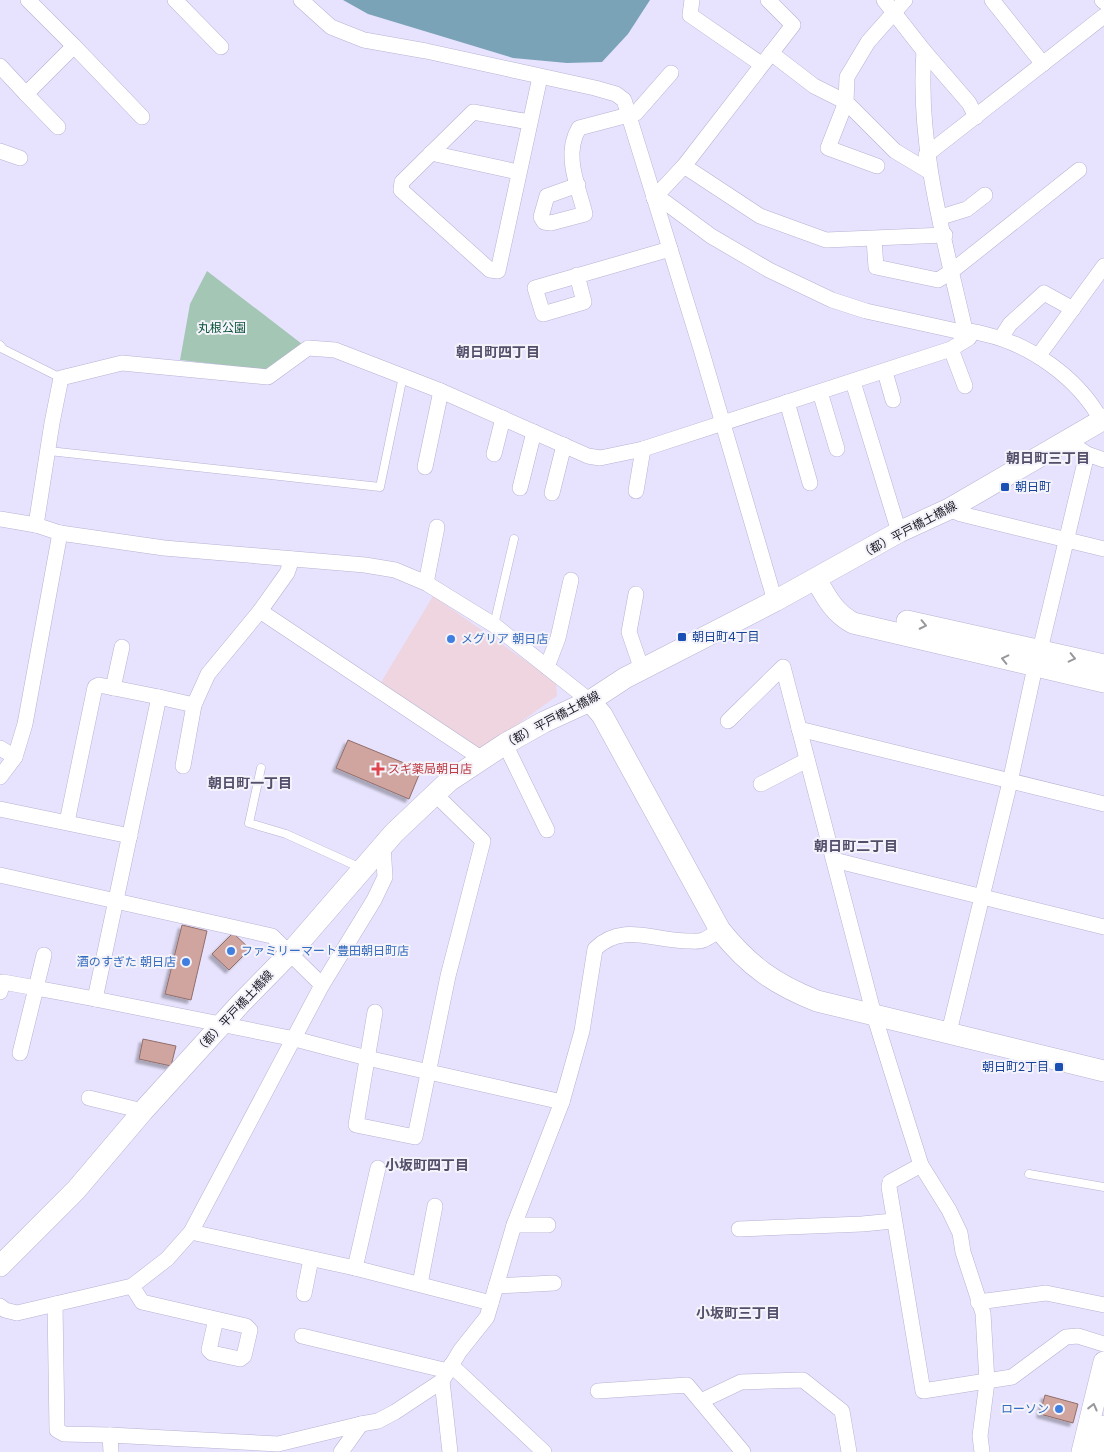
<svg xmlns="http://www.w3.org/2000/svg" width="1104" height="1452" font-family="Poppins,'Noto Sans JP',sans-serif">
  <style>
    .commercial { fill: #eed5df }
    .green { fill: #a4c6b4 }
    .water { fill: #7ba3b7 }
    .building { fill: #d0a49f; stroke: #916e6a; filter: url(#shadow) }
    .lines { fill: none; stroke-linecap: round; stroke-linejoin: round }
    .lane-casing { stroke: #b7b2d2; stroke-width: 9 }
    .street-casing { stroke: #b7b2d2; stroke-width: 16 }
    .secondary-casing { stroke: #b7b2d2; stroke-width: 22 }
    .lane { stroke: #fff; stroke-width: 8 }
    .street { stroke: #fff; stroke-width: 15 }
    .secondary { stroke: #fff; stroke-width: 21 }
    .oneway { stroke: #98979c }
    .transit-dot { fill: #1a4fb4; stroke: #f4f3fa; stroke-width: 2 }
    .shop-dot { fill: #3f7fe0; stroke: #f4f3fa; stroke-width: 2 }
    .health-dot { fill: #e0444e; stroke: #f4f3fa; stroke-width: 2 }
    .labels { text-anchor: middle; stroke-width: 4; stroke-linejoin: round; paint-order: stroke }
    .park-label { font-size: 12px; fill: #085338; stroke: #f4f3fa }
    .transit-label { font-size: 12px; fill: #164399; stroke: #f4f3fa; text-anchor: start }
    .street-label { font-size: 12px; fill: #191722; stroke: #f4f3fa }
    .shop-label { font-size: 12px; fill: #366cbe; stroke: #f4f3fa; text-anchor: start }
    .health-label { font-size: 12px; fill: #be3a42; stroke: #f4f3fa; text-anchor: start }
    .neighbourhood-label { font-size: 14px; font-weight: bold; fill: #534e6a; stroke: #f4f3fa }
  </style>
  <defs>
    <filter id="shadow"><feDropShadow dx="-3.5" dy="3.5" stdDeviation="1" flood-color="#0004"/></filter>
  </defs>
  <rect width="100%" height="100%" fill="#e7e3fe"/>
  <!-- commercial -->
  <path class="commercial" d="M433 596 556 682 557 696 480 751 380 684Z"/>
  <!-- green -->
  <path class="green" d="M207 271 302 344 268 370 180 360 190 304Z"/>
  <!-- water -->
  <path class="water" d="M343 0H650L628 34 602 62 567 63 513 58 368 14Z"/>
  <!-- building -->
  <g class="building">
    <path d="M348 740 421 770 409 799 336 768Z"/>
    <path d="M182 925 207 931 191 1000 165 994Z"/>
    <path d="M233 933 250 949 229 970 212 954Z"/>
    <path d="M143 1039 176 1046 171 1066 139 1059Z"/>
    <path d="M1045 1395 1078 1404 1073 1423 1040 1414Z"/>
  </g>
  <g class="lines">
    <defs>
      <g id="lane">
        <path d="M0 345 3 349 61 378"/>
        <path d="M49 451 380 487 403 376"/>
        <path d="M494 625 514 539"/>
        <path d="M261 768 249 823 286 834 361 868"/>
        <path d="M1029 1174 1104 1187"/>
      </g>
      <g id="street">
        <path d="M28 0 74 46"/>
        <path d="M175 0 221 47"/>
        <path d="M301 0 331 27 364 40 426 51 595 88 616 94 624 100 701 349 775 601"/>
        <path d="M692 0 690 15 761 64"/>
        <path d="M884 0 924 51 969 103 976 117"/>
        <path d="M905 0 868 42 847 77 846 102 895 151 930 172"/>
        <path d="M992 0 1043 64"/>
        <path d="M1102 0 1104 2"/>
        <path d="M771 53 814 86 846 102 828 148 877 166"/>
        <path d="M0 66 26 94 74 46 142 117"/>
        <path d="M26 94 58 127"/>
        <path d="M529 122 473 112 402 182 401 190 490 270 498 271 540 77"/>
        <path d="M0 151 20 158"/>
        <path d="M431 153 518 172"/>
        <path d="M926 155 1104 16"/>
        <path d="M684 166 760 216 826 240 945 235"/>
        <path d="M578 185 547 196 541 217 544 222 551 223 585 214C578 186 563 154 579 128L636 113 671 73"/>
        <path d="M654 198 665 202 711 236 769 270 832 300 866 311 957 331C967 329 975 332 984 334 1030 344 1078 378 1101 420"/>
        <path d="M654 198 684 166 793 25 768 0"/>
        <path d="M941 217 967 209 985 195"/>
        <path d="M874 239 876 267 938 280 952 271 1079 170"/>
        <path d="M577 275 584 302 543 314 535 288 670 249"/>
        <path d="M1001 338 1010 324 1044 293 1073 309"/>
        <path d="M951 349 965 386"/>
        <path d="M1039 355 1104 266"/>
        <path d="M885 372 893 400"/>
        <path d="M853 382 899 532"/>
        <path d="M820 392 837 449"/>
        <path d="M787 402 810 483"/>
        <path d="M1066 440 1087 454 1104 460"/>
        <path d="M494 454 503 418"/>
        <path d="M425 467 441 391"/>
        <path d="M520 488 534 432"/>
        <path d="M636 491 643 449"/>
        <path d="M552 493 564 445"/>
        <path d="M949 509 961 514 1104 549"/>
        <path d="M0 519 36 525 60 533 164 548 365 565 395 570 426 583 494 625 590 701"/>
        <path d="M36 525 52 423 61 378 122 363 268 377 308 348 335 350 441 391 588 456 600 458 643 449 951 349 969 338 965 330C944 238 917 146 924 51"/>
        <path d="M292 559 287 573 260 611 208 674 194 705 159 697 95 999 295 1039 367 1058 562 1102"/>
        <path d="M426 583 437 527"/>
        <path d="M636 594 629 632 642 670"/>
        <path d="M260 611 482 759"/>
        <path d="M1040 650 1087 454"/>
        <path d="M547 667 558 638 571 580"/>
        <path d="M113 688 122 647"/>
        <path d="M728 721 783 667 874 1015 908 1124 921 1165 949 1210 960 1233 963 1252 983 1313 987 1382 980 1436 982 1452"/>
        <path d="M799 729 1104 804"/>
        <path d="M505 744 547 830"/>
        <path d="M0 748 15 757"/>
        <path d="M183 766 194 705"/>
        <path d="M0 777 15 757 25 724 60 533"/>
        <path d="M761 784 807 760"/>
        <path d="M0 809 130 836"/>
        <path d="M67 822 95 687 99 685 159 697"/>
        <path d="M834 860 1104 927"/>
        <path d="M0 875 272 936 322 985"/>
        <path d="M0 992 3 982 36 988 44 955"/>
        <path d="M375 1012 356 1125 415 1137 448 976 483 841 435 794"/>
        <path d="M949 1032 1010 782 1035 667"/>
        <path d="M20 1053 36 988 95 999"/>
        <path d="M89 1098 143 1111"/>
        <path d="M921 1165 890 1182 889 1187 923 1391 1012 1377 1066 1337 1078 1336 1104 1344"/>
        <path d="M514 1225H548"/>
        <path d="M739 1229 862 1224 893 1221"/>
        <path d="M191 1232 355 1268 491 1303"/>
        <path d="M355 1268 378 1168"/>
        <path d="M420 1284 435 1206"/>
        <path d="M132 1286 142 1302 246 1326 250 1330 244 1356 240 1359 212 1353 209 1350 216 1319"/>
        <path d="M496 1286 554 1283"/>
        <path d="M304 1294 311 1259"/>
        <path d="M978 1302 1046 1293 1104 1305"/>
        <path d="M55 1304 57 1430 64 1434 110 1435"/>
        <path d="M0 1306 5 1310 17 1313 132 1286 167 1259 191 1232 322 985 374 900 385 877 383 846"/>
        <path d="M302 1336 448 1371"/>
        <path d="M451 1365 544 1452"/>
        <path d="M442 1381 450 1452"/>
        <path d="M598 1391 687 1385 743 1452"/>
        <path d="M701 1401 741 1382 803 1380 842 1411 849 1452"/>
        <path d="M111 1452 110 1435 278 1444 361 1424"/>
        <path d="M341 1452 361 1424 378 1421 395 1412 442 1381 460 1351 487 1317 514 1225 562 1102 582 1031 595 949C622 922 654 941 688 941 692 941 699 942 703 940 709 938 714 933 720 930"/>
      </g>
      <g id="secondary">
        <path d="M816 579C826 597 834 613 853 623L1104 682"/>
        <path d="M907 621 1104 665"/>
        <path d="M590 701 602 715 720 930C749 966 774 984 817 1001L1104 1071"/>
        <path d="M0 1266 76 1190 143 1111 241 1003 290 953 394 833 449 781 505 744 544 722 590 701 625 678 775 601 899 532 949 509 1104 419"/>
        <path d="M1082 1452 1104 1362"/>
        <path d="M1098 1452 1104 1426"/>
      </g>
    </defs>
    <!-- lane casing -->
    <use href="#lane" class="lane-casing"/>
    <!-- street casing -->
    <use href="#street" class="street-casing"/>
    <!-- secondary casing -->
    <use href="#secondary" class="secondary-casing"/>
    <!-- lane -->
    <use href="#lane" class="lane"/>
    <!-- street -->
    <use href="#street" class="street"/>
    <!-- secondary -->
    <use href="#secondary" class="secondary"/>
  </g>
  <!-- one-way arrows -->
  <defs><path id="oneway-chevron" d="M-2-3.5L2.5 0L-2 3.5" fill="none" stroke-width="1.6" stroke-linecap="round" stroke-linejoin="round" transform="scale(1.25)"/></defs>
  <g class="oneway">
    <use href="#oneway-chevron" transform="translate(923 625) rotate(12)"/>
    <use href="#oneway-chevron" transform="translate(1072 658) rotate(13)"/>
    <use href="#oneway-chevron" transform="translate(1005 659) rotate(-167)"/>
    <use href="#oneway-chevron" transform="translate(1093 1407) rotate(-76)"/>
  </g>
  <!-- markers -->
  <g class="transit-dot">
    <rect x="1000" y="482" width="10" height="10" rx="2.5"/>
    <rect x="677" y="632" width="10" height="10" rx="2.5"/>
    <rect x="1054" y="1062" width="10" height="10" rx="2.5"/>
  </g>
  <g class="shop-dot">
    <circle cx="451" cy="639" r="5"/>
    <circle cx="231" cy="951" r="5"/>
    <circle cx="186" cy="962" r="5"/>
    <circle cx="1059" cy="1409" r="5"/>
  </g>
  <path class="health-dot" d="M375.5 761.5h5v5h5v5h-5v5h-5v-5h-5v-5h5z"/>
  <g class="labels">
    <!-- park labels -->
    <g class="park-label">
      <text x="222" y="332">丸根公園</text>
    </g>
    <!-- transit labels -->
    <g class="transit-label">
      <text x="1015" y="491">朝日町</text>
      <text x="692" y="641">朝日町4丁目</text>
      <text x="1049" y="1071" text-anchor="end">朝日町2丁目</text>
    </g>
    <!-- street labels -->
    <g class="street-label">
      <text transform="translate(908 530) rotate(-28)" y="4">（都）平戸橋土橋線</text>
      <text transform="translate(551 720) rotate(-28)" y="4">（都）平戸橋土橋線</text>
      <text transform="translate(234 1012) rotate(-47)" y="4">（都）平戸橋土橋線</text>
    </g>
    <!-- shop labels -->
    <g class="shop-label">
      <text x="461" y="643">メグリア 朝日店</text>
      <text x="241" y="955">ファミリーマート豊田朝日町店</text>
      <text x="176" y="966" text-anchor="end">酒のすぎた 朝日店</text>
      <text x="1049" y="1413" text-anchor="end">ローソン</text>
    </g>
    <!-- health labels -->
    <g class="health-label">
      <text x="388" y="773">スギ薬局朝日店</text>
    </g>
    <!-- neighbourhood labels -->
    <g class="neighbourhood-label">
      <text x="498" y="357">朝日町四丁目</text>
      <text x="1048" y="463">朝日町三丁目</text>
      <text x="250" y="788">朝日町一丁目</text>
      <text x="856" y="851">朝日町二丁目</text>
      <text x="427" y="1170">小坂町四丁目</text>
      <text x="738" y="1318">小坂町三丁目</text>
    </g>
  </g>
</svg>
